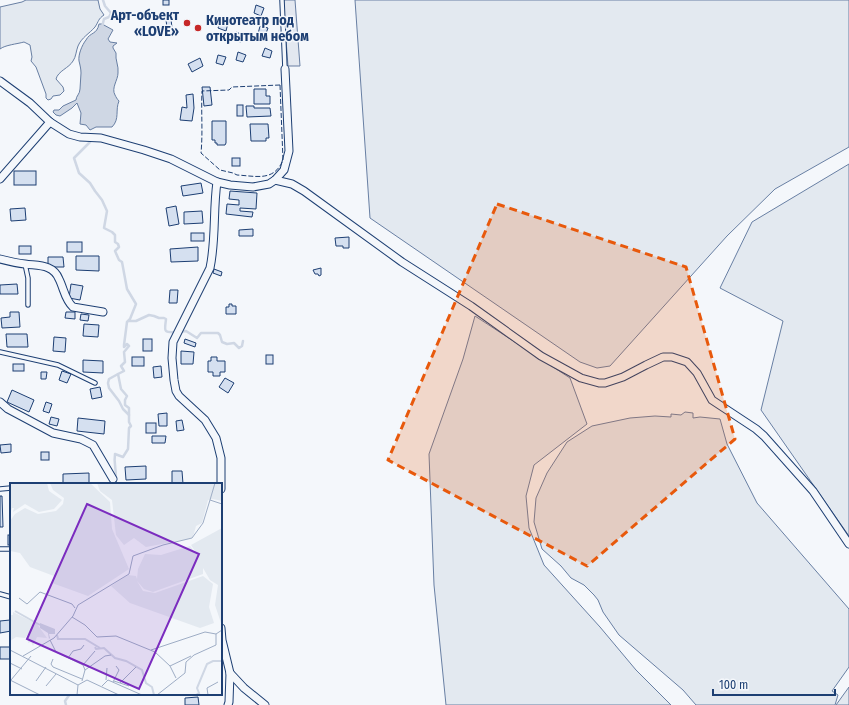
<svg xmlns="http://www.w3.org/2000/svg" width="849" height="705" font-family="'Fira Sans Condensed',sans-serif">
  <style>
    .green { fill: #e3e9f0; stroke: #687fa3 }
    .parking { fill: #e3e8f0; stroke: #687fa3 }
    .water { fill: #cfd7e4; stroke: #687fa3 }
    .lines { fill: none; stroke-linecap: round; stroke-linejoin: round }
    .stream { stroke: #cfd7e4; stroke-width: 2.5 }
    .building { fill: #d5e0f0; stroke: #1d3f73 }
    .lane-casing { stroke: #1d3f73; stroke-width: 5.5 }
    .street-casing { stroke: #1d3f73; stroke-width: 9 }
    .lane { stroke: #f4f7fb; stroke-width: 3.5 }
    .street { stroke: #f4f7fb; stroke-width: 7 }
    .fence { stroke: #1d3f73; stroke-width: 1; stroke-dasharray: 5 2; stroke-linecap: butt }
    .marked { fill: #e8590c; fill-opacity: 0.2; stroke: #e8590c; stroke-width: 3; stroke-dasharray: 8 5; stroke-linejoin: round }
    .poi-dot { fill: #c62828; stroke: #f4f7fb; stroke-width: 1.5 }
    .labels { text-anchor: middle; stroke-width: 3; stroke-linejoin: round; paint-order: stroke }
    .poi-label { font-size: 14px; font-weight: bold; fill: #1d3f73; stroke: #f4f7fb; text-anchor: end }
    .inset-river { fill: none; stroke: #cfd7e4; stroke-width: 2 }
    .inset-road { fill: none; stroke: #9eadc5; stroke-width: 1 }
    .view { fill: #7b2cbf; fill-opacity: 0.15; stroke: #7b2cbf; stroke-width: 2 }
    .inset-edge { fill: none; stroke: #1d3f73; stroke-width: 2 }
  </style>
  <rect width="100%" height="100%" fill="#f4f7fb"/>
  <!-- green -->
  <g class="green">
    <path d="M26 0H98L100 9 104 15C98 19 99 21 95 27 89 34 82 37 78 46 76 51 76 57 73 61 69 68 58 71 56 79L63 87 64 91 60 95 53 96 51 99 48 100 46 98V94L36 67 31 61 32 57 30 45 24 42C17 44 5 45 0 49V7L22 2Z"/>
    <path d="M355 0H849V147L775 189 727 236 610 366 597 368 580 362 370 218Z"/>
    <path d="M849 164V536L761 410 783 321 720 288 752 222Z"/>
    <path d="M475 316 570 378 587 424 534 465 526 496 529 528 544 565 600 627 636 670 671 705H446L434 585 429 454 463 359Z"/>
    <path d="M685 412 693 413V418L700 417 720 419 727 444 757 503 849 609V667L832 691 838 695 835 705H696L683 690 619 635 603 612 598 600 594 595 584 585 571 578 561 566 542 549 534 522 536 498 547 473 567 442 592 426 630 418 655 416 671 417V414L681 415Z"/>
    <path d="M849 687V705H836Z"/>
  </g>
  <!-- parking -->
  <path class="parking" d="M283 0H295L300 66H288Z"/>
  <!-- water -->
  <path class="water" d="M99 24H102L113 30 108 39 110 42 117 43 113 46V48L116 53C115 60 119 66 118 73 118 80 111 88 115 95 116 97 117 99 119 101 115 110 120 119 112 127H96L90 130 86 125 80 124 81 113 77 103 72 108 60 116 56 115 53 112 54 110H59L63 106 76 100C76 96 80 94 80 89 80 84 81 78 81 73 81 69 80 65 79 61 78 55 82 45 86 40 90 32 97 35 99 24Z"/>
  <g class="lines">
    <!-- stream -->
    <g class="stream">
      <path d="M102 27 104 19 109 17 111 13 105 6 103 0"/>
      <path d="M90 142 74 158 79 173 90 183 95 191 102 200 107 211 104 228 112 232 115 235V242L118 244 119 247 115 251 119 260 122 262 127 289 136 304 130 319 127 322 124 345V347L127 344 129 346 124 352 125 362 121 366 124 371 118 374 121 389 127 396 125 400V405L129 408V415"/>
      <path d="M129 321H136L149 315 154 316 159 318H164L166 319C165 330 162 333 176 332"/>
      <path d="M180 332 186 331 197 338 201 333H218L220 335 222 342 227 344 234 343 239 348 242 346 243 341"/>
      <path d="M115 484C118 471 113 466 115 454L123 457 128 449 129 428 131 426 129 422V415L123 409 119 401 109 388 108 383 109 379 118 374"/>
      <path d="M66 705 65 701 70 694"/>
    </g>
  </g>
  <!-- building -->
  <g class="building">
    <rect x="163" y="0" width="6" height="5"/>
    <path d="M256 5 264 8 261 16 254 13Z"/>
    <path d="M166 19H171L172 28 167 29Z"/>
    <path d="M221 20 228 23 226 31 218 28Z"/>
    <path d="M260 26 268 28 265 36 258 34Z"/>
    <path d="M236 32 243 35 241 42 233 40Z"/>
    <path d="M265 48 272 51 270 58 262 56Z"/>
    <path d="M238 52 246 55 243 62 236 60Z"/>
    <path d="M218 55 226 57 223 65 216 63Z"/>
    <path d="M200 58 203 66 192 72 188 64Z"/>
    <path d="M202 87H210L212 105 204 106Z"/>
    <path d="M254 89H266V96H270V104H254Z"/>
    <path d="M193 94 194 108 192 121 180 120 182 107 187 108 186 95Z"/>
    <rect x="237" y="105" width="6" height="11"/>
    <path d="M246 106H254V108H270L271 116 247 117Z"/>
    <path d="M212 121H226V143L225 145H217V143H215V140H212Z"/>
    <path d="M250 124H268L269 138H266V141H251Z"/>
    <rect x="232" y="158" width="8" height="8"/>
    <rect x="14" y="171" width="22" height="14"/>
    <path d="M201 183 203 193 183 196 181 186Z"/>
    <path d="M230 191 257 193 256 209 240 208V211L253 212 252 217 226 214 227 204 239 205V200L229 199Z"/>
    <path d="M176 206 179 224 169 226 166 208Z"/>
    <path d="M25 208 26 220 11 221 10 209Z"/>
    <path d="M202 211 203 223 184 224V212Z"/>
    <path d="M253 229V236H239V230Z"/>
    <rect x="191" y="233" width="13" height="8"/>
    <path d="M349 237V248H343V246H336L335 238Z"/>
    <rect x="67" y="242" width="15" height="10"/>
    <rect x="19" y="246" width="12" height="8"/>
    <path d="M198 247V261L171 262 170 249Z"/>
    <path d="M76 256H99V271L76 270Z"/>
    <path d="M48 257H63L64 267H48Z"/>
    <path d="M321 268V275L319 276 318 274H315L313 270Z"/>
    <path d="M214 269 222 272 221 276 213 273Z"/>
    <path d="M17 284 18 294H0V285Z"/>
    <path d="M71 284 83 286 80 300 69 298Z"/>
    <path d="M170 290H178L177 303H169Z"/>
    <path d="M229 304H232V306H236V314H226V307H229Z"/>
    <path d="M10 312H19L20 327 2 328 1 318 10 317Z"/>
    <path d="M66 312H75V319L65 318Z"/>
    <path d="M81 314 89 315 88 321 80 320Z"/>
    <path d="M84 324 99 325 98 337 83 336Z"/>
    <path d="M6 334H27L28 347H7Z"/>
    <path d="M54 337 66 338 65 352 53 351Z"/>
    <rect x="143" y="339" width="9" height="12"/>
    <path d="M185 339 196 343 195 347 184 343Z"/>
    <path d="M181 351 194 352 193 364H181Z"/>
    <rect x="266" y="355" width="7" height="9"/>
    <rect x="132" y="357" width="12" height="9"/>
    <path d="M211 357H217V361H225V372H220V376H213V372H208V361H211Z"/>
    <path d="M83 360 103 361V373L83 372Z"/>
    <rect x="13" y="364" width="11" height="7"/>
    <path d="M161 366 162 377 154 378 153 367Z"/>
    <path d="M62 371 71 374 67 383 59 380Z"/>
    <path d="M41 372H47L46 379H41Z"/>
    <path d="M225 378 234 383 228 393 219 387Z"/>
    <path d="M100 387 102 397 92 399 90 389Z"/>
    <path d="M12 390 34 400 29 412 7 402Z"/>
    <path d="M46 402 52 404 49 413 43 411Z"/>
    <path d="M167 413V426H159L158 414Z"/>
    <path d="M51 417 59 419 57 426 49 424Z"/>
    <path d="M78 418 105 421 104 434 77 431Z"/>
    <path d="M182 420 184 430 177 431 176 421Z"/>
    <rect x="146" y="423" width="10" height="10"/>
    <path d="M152 436H166L165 443H152Z"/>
    <path d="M11 444V452L1 453 0 445Z"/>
    <rect x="41" y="452" width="8" height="8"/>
    <path d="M146 466V479L126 480 125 467Z"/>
    <path d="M172 471H182L183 484H172Z"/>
    <path d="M89 473V484H63V474Z"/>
    <path d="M0 496H2L3 527H0Z"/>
    <rect x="8" y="535" width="3" height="10"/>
    <path d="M10 620 11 631 0 633V621Z"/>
    <rect x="0" y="647" width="11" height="12"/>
    <path d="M198 697 199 705H185V698Z"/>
  </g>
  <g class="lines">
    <defs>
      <g id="lane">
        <path d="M282 0 285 69"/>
        <path d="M25 264 28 278V305"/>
        <path d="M0 352 58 365 95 383"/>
        <path d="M0 489 11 488"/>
        <path d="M0 549H11"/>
        <path d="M0 594 11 597"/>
      </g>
      <g id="street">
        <path d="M0 81 30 103 50 122 69 134 80 137 101 138 144 150 171 159 217 182 230 185 253 187 269 184 275 180 284 170 289 151 285 69"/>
        <path d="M0 179 50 122"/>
        <path d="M275 180 292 184 304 191 402 262 471 306 541 356 581 378 599 383H605L623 377 646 365 663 357H672L687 362 697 373 712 400 756 429 764 436 813 491 849 544"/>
        <path d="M217 182C213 210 216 240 210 268L173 342 172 358 174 380 176 391 179 396 205 420 216 438 221 458V489"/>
        <path d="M0 259C8 261 16 263 25 264 38 266 53 264 59 279 64 289 65 300 73 307L103 312"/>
        <path d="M0 402 8 409 53 433 81 439 93 445 113 479"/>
        <path d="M221 628 222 640 230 673 229 702 228 705"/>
        <path d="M230 673 244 688 265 705"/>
      </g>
    </defs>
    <!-- lane casing -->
    <use href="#lane" class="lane-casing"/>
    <!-- street casing -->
    <use href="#street" class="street-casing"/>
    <!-- lane -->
    <use href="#lane" class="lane"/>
    <!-- street -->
    <use href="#street" class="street"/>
    <!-- fence -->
    <path class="fence" d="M280 85 283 160C274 182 256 176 237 175L233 173 220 170 201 153C203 132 201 112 202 91L229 90 232 87Z"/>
  </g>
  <!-- marked area -->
  <path class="marked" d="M497 204 686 267 735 439 587 566 388 460Z"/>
  <!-- markers -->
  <g class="poi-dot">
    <circle cx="187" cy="23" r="4"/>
    <circle cx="198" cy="28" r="4"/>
  </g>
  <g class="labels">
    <!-- poi labels -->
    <g class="poi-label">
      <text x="179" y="20">Арт-объект<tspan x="179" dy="16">«LOVE»</tspan></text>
      <text x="206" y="25" text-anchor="start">Кинотеатр под<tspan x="206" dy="16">открытым небом</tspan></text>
    </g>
  </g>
  <!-- overview -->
  <g transform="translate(10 483)">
    <rect width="212" height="212" fill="#f4f7fb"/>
    <path d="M0 0H37L39 8 52 17 44 26 29 29 15 21 3 29 4 25H2L0 31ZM40 0H80L100 19 102 46 119 86 78 113 42 100 44 93 20 84 10 70 0 68V38L5 31 15 25 28 31 46 28 53 21 54 15 43 7ZM87 0H212V18L203 16 198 17 192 40 186 43 183 54 178 56 136 64 124 55 114 62 106 52 102 17 90 8ZM212 45V143L205 122 208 102 200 97 193 85V91L143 109 134 106 127 98 133 108 145 110 193 93 203 101 199 124 204 140 190 145 120 120 101 103 118 92 126 93 127 96 128 86 135 71 151 72 180 63 188 73 181 62ZM3 129 27 141 37 155 27 154 23 163 21 159 18 160 19 150 15 155 6 154 0 158V132H3Z" fill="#e3e9f0"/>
    <path d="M30 140 45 146V151H39L40 155 39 156 38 150 30 145Z" fill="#cfd7e4"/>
    <path class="inset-river" d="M5 128 30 142M47 152 48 156H75L90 165M85 164 86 166 94 165 105 175 116 178 132 187 136 200 142 204 144 212M186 212 189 210 187 205 197 181 203 178H212"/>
    <path class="inset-road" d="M200 17 205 0M9 115 17 121 30 109 62 121 65 125M62 134 75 142 87 154 106 153 145 169 160 183 166 195M40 157 46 169 73 182 75 187M0 167 68 202 67 212M141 167 195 149 206 151M13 173 44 155 63 133 68 122 119 91 123 73 153 62 182 55 193 40 200 17 212 21M58 175 63 168 71 166 74 162M43 176 41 181 43 184 72 196M0 180 12 186M73 182 85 168M160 183 181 173M0 197 30 212M1 197 21 173M96 197 97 185M26 198 36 184M72 198 75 187 95 173 101 172M104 198 119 203M103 199 109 187 106 183M110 200 126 184M68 202 77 197 109 212M36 203 46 191M92 203 98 197 132 212M147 212 175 190 176 179 184 172 206 162V151L212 147M198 212 197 205 208 199"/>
    <path class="view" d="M77 21 189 71 129 206 17 156Z"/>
    <rect width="212" height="212" class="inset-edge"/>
  </g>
  <!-- scale -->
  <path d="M713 689v6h122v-6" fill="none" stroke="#1d3f73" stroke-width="2"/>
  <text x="719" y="689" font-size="12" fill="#1d3f73" stroke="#f4f7fb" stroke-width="3" paint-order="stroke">100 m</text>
</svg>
